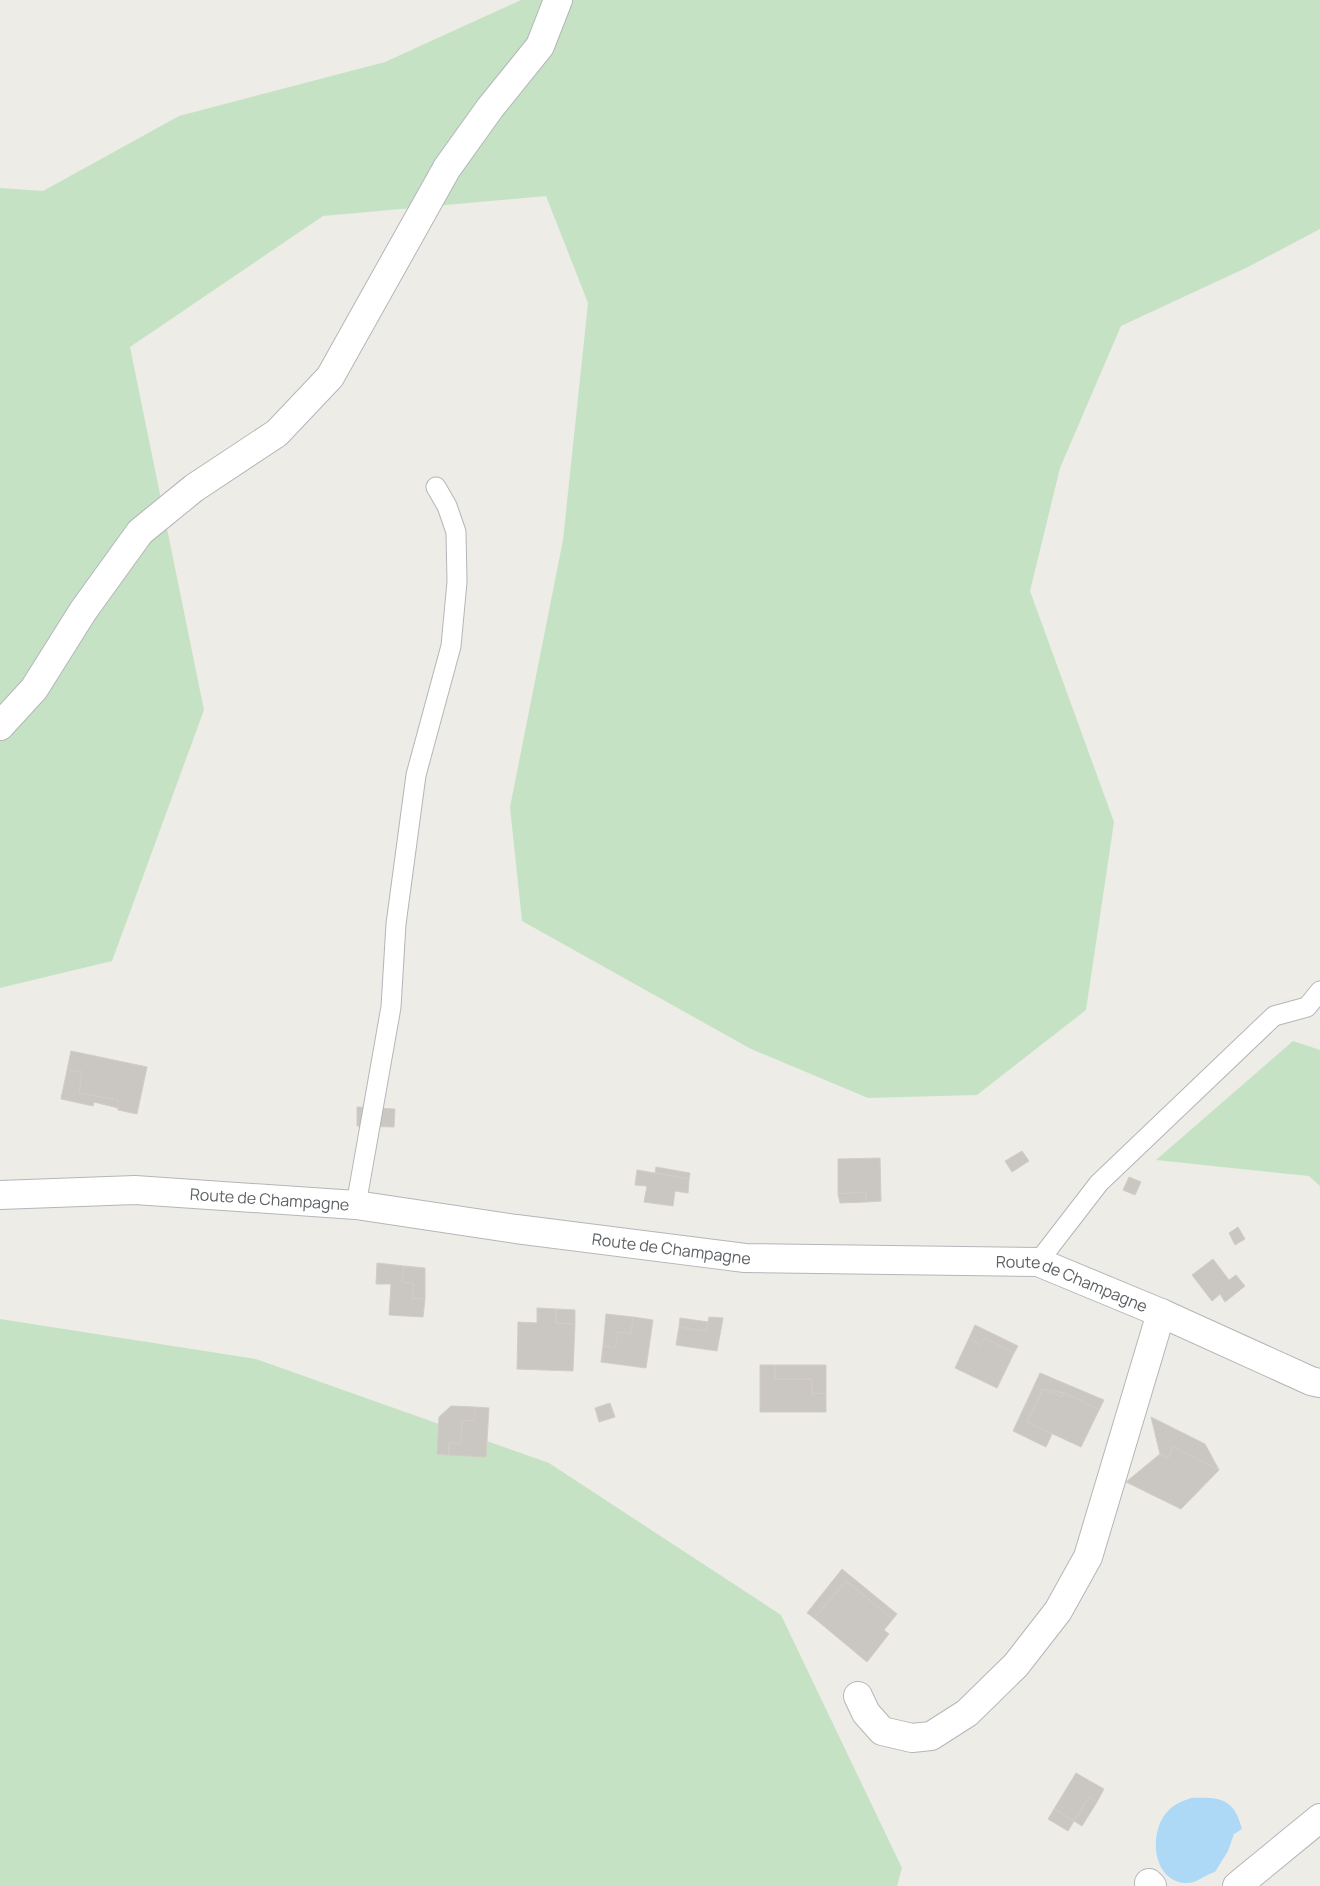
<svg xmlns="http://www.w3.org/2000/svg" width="1320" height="1886" font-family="Manrope,sans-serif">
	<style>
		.green { fill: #c5e3c4 }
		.water { fill: #add9f7 }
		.building { fill: #cac7c2; stroke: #d2cdc4 }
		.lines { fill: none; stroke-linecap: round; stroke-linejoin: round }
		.service-casing { stroke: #b3b6b9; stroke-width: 21 }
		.minor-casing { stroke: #b3b6b9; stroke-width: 30 }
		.service { stroke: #fff; stroke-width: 19 }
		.minor { stroke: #fff; stroke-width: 28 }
		.labels { text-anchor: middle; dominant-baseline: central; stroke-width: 4.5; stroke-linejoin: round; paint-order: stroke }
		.street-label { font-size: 16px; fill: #5d6164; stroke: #fff }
	</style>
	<rect width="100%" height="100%" fill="#eeece6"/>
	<g class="green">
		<path d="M 521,0 L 1320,0 L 1320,229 L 1248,267 L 1121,326 L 1060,468 L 1030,591 L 1114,822 L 1086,1010 L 977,1095 L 868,1098 L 751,1049 L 522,921 L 510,807 L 563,540 L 588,303 L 546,196 L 323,216 L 130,347 L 204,710 L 112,961 L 0,988 L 0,188 L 43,191 L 179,116 L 385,62 Z"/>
		<path d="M 1293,1041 L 1320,1050 L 1320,1186 L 1309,1176 L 1156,1160 Z"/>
		<path d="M 0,1319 L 256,1359 L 549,1463 L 781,1615 L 902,1868 L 897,1886 L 0,1886 Z"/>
	</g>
	<path class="water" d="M 1191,1798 C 1220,1797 1234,1798 1242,1829 L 1234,1834 L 1228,1851 L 1215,1872 C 1203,1875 1198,1884 1184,1883 C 1151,1879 1149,1830 1168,1811 C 1174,1804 1183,1801 1191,1798 Z"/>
	<g class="building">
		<path d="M 71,1051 L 147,1067 L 137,1114 L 118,1110 L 118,1100 L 79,1093 L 82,1072 L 67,1070 Z"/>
		<path d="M 67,1070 L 82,1072 L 79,1093 L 118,1100 L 118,1108 L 94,1102 L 93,1106 L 61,1099 Z"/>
		<path d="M 357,1107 L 395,1109 L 394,1127 L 357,1126 Z"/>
		<path d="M 1022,1151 L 1029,1161 L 1012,1172 L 1005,1161 Z"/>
		<path d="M 880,1158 L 881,1201 L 866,1202 L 866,1192 L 838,1194 L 838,1159 Z"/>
		<path d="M 656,1167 L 690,1173 L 689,1179 L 655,1173 Z"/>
		<path d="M 637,1170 L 689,1179 L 688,1193 L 675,1191 L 673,1206 L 644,1202 L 647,1186 L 635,1185 Z"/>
		<path d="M 1129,1177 L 1141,1182 L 1135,1195 L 1123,1190 Z"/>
		<path d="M 866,1192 L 866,1202 L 840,1203 L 838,1194 Z"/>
		<path d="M 1238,1227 L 1245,1239 L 1235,1245 L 1229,1233 Z"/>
		<path d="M 1213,1259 L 1229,1280 L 1236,1275 L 1245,1286 L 1225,1302 L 1220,1294 L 1212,1301 L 1192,1275 Z"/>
		<path d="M 377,1263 L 404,1266 L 402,1282 L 414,1284 L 412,1298 L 425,1299 L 423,1317 L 389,1315 L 391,1284 L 376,1284 Z"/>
		<path d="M 404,1266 L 425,1268 L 425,1299 L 412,1298 L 414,1284 L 402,1282 Z"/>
		<path d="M 537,1308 L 556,1309 L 556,1323 L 575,1324 L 573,1371 L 517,1369 L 518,1322 L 537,1323 Z"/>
		<path d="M 556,1309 L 575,1310 L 575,1324 L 556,1323 Z"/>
		<path d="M 606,1314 L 633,1317 L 631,1334 L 618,1332 L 615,1348 L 603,1346 Z"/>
		<path d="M 633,1317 L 653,1320 L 646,1368 L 601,1362 L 603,1346 L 615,1348 L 618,1332 L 631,1334 Z"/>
		<path d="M 709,1317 L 723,1318 L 717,1351 L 676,1345 L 679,1327 L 706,1331 Z"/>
		<path d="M 680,1318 L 708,1322 L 706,1331 L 679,1327 Z"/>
		<path d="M 975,1325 L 1018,1346 L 1014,1353 L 985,1338 L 981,1345 L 969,1338 Z"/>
		<path d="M 969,1338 L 981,1345 L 985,1338 L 1014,1353 L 997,1388 L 955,1368 Z"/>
		<path d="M 760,1365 L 775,1365 L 775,1379 L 812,1379 L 812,1394 L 826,1393 L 826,1412 L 760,1412 Z"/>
		<path d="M 775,1365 L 826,1365 L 826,1393 L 812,1394 L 812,1379 L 775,1379 Z"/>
		<path d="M 1040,1373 L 1104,1400 L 1099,1410 L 1064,1393 L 1043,1389 L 1027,1422 L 1052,1434 L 1046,1447 L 1013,1431 Z"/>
		<path d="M 1043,1389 L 1064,1393 L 1062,1397 Z"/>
		<path d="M 1043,1389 L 1062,1397 L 1064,1393 L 1099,1410 L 1081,1447 L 1027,1422 Z"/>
		<path d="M 610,1403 L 615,1417 L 599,1422 L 595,1408 Z"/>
		<path d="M 451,1406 L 475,1407 L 474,1421 L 462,1420 L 461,1444 L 449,1443 L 449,1455 L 437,1454 L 439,1417 Z"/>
		<path d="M 475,1407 L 489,1408 L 486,1457 L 449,1455 L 449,1443 L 461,1444 L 462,1420 L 474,1421 Z"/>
		<path d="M 1151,1417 L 1205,1444 L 1219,1470 L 1173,1447 L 1168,1458 L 1160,1454 Z"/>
		<path d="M 1173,1447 L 1219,1470 L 1181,1509 L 1126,1482 L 1160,1454 L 1168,1458 Z"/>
		<path d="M 842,1569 L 897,1614 L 893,1619 L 846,1581 L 814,1618 L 807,1613 Z"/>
		<path d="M 846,1581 L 893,1619 L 884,1630 L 889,1634 L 867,1662 L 814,1618 Z"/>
		<path d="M 1076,1773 L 1104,1789 L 1097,1802 L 1089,1797 L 1074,1821 L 1054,1809 Z"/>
		<path d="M 1089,1797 L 1097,1802 L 1082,1826 L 1074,1821 Z"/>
		<path d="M 1054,1809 L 1074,1821 L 1068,1831 L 1048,1819 Z"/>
	</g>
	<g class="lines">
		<defs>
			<g id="service">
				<path d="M 356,1205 L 391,1007 L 396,924 L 416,775 L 451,646 L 457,582 L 456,532 L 447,506 L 436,487"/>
				<path d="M 1038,1262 L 1099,1183 L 1274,1016 L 1307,1007 L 1320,991"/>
			</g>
			<g id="minor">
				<path d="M 0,726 L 34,689 L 83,611 L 140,532 L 194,488 L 277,433 L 330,377 L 447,168 L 490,108 L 540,46 L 558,0"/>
				<path id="s1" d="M 0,1195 L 135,1190 L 356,1205 L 516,1229 L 745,1258 L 1038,1262 L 1161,1313 L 1311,1381 L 1320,1383"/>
				<path d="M 858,1696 L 866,1713 L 882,1731 L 912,1738 L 931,1736 L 967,1713 L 1016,1665 L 1058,1611 L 1088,1557 L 1161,1313"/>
				<path d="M 1149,1883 L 1152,1886"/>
				<path d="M 1237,1886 L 1320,1818"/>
			</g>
		</defs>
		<use href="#service" class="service-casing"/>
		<use href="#minor" class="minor-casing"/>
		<use href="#service" class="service"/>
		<use href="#minor" class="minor"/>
	</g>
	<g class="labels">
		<g class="street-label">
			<text stroke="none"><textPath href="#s1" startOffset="270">Route de Champagne</textPath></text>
			<text stroke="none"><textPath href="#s1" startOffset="675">Route de Champagne</textPath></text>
			<text stroke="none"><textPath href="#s1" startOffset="1080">Route de Champagne</textPath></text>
		</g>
	</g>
</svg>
